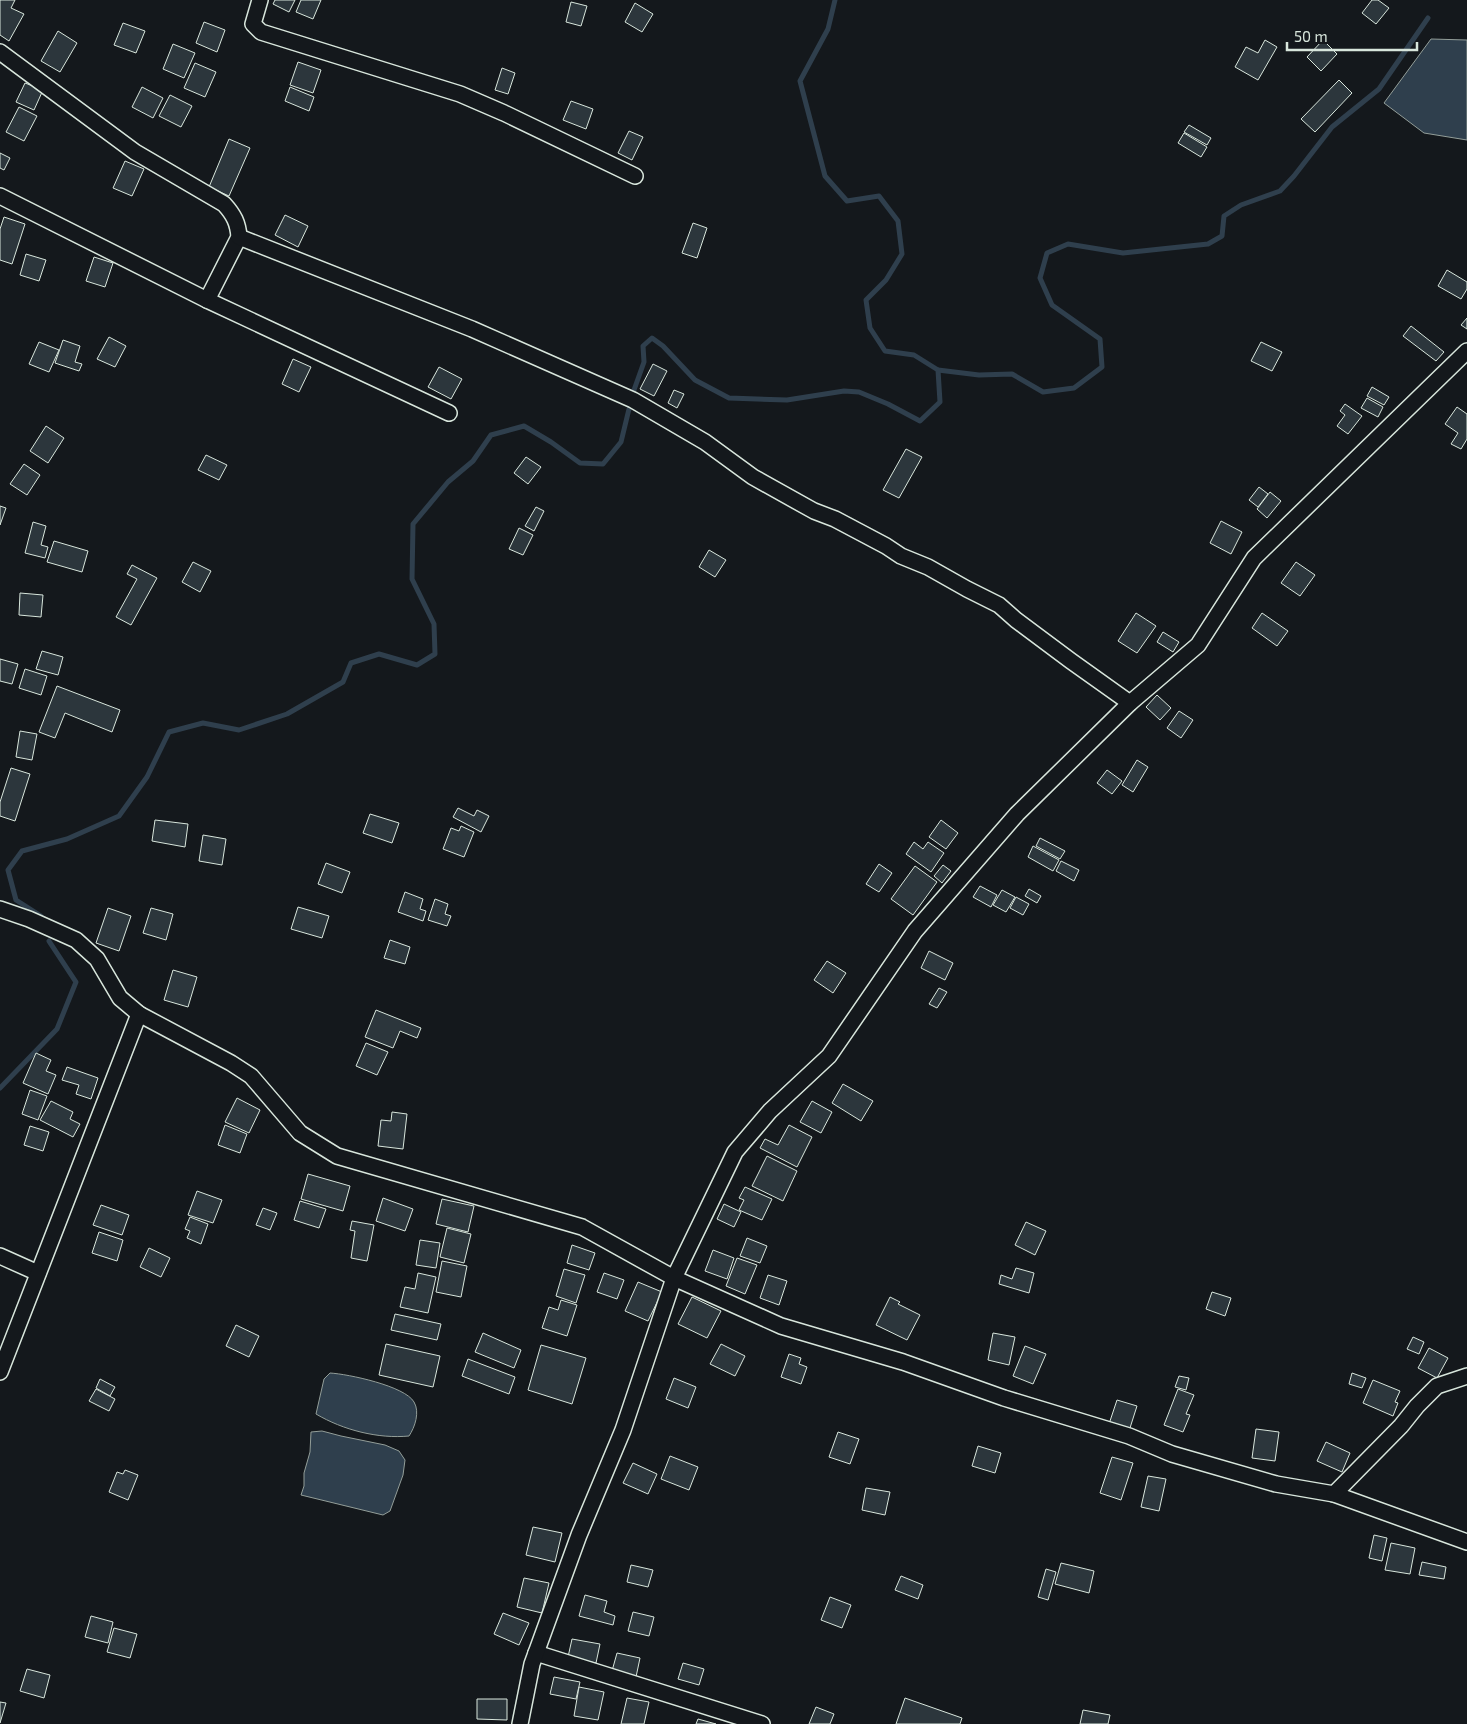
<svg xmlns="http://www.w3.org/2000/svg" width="1467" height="1724" font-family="'Exo 2',sans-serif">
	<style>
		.water { fill: #2f3f4d; stroke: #939e99 }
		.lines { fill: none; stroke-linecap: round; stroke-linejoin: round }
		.stream { stroke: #2f3f4d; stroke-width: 5 }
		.building { fill: #2c363c; stroke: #d8e6dc }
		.street-casing { stroke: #d8e6dc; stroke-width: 18 }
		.street { stroke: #14181c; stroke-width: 15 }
	</style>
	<rect width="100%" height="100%" fill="#14181c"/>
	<g class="water">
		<path d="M 1431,39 L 1467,40 L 1467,140 L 1424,133 L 1384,103 Z"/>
		<path d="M 330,1373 C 348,1374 405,1386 414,1402 C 420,1412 415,1427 409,1436 C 378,1439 343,1430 316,1414 L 324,1379 Z"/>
		<path d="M 322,1431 L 341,1436 L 385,1445 L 399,1451 L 405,1460 L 403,1475 L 390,1511 L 383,1515 L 301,1495 L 304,1486 L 304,1473 L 310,1452 L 311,1432 Z"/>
	</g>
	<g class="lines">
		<g class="stream">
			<path d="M 938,370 L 979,375 L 1012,374 L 1043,392 L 1074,388 L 1102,367 L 1100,339 L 1052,305 L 1040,278 L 1047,253 L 1068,244 L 1123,253 L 1208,244 L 1222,236 L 1224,216 L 1241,205 L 1280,191 L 1294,176 L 1332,127 L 1379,89 L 1428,18"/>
			<path d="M 634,390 L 644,362 L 643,346 L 652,338 L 663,346 L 695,380 L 729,398 L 787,400 L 844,391 L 859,392 L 888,404 L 920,421 L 940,402 L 938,370 L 914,355 L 885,351 L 870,328 L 866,300 L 886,280 L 902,254 L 898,221 L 879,196 L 847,201 L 825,176 L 800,81 L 828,29 L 835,0"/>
			<path d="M 41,916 L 16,900 L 8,870 L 22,851 L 67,839 L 119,816 L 147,777 L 169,732 L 203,723 L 239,730 L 287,714 L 343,682 L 351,663 L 379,654 L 417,665 L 435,654 L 434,624 L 412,579 L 413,524 L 448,482 L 473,461 L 491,435 L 524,426 L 551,442 L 580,463 L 603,464 L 621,442 L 629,409"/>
			<path d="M 0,1088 L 57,1029 L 76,982 L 49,941"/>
		</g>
	</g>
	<g class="building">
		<path d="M 0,0 L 15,0 L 11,8 L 24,14 L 9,41 L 0,35 Z"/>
		<path d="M 275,0 L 295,0 L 289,12 L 273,4 Z"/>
		<path d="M 301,0 L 321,0 L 313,19 L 296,12 Z"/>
		<path d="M 1372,0 L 1378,0 L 1389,8 L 1376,24 L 1362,13 Z"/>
		<path d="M 571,2 L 587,6 L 581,26 L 566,22 Z"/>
		<path d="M 635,3 L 653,14 L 642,32 L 625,22 Z"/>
		<path d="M 204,22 L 225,30 L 217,52 L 196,43 Z"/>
		<path d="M 123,23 L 145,31 L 136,53 L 114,45 Z"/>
		<path d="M 58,31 L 77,43 L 60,72 L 41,61 Z"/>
		<path d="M 1265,40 L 1277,47 L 1258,80 L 1235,67 L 1246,47 L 1258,53 Z"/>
		<path d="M 1323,40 L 1337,54 L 1321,71 L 1307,57 Z"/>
		<path d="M 173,44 L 195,53 L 184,78 L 163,69 Z"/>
		<path d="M 298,62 L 321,70 L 313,93 L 290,85 Z"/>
		<path d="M 195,63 L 216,72 L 205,97 L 184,88 Z"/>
		<path d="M 502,68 L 515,73 L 508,94 L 495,90 Z"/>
		<path d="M 1339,80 L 1352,93 L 1315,132 L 1301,119 Z"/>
		<path d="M 25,83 L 43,90 L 34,110 L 16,102 Z"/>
		<path d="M 142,87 L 163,98 L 153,118 L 132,107 Z"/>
		<path d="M 290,87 L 314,97 L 309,111 L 285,101 Z"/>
		<path d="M 170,95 L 192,106 L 181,127 L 159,116 Z"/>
		<path d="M 571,101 L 593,109 L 586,129 L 563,120 Z"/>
		<path d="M 19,107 L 37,116 L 24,141 L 6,132 Z"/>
		<path d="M 1189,125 L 1211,138 L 1207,145 L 1184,132 Z"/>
		<path d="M 629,131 L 643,137 L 632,160 L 618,153 Z"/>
		<path d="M 1184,133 L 1207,147 L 1201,157 L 1178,143 Z"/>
		<path d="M 229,139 L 250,148 L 229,196 L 209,187 Z"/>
		<path d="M 0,153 L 10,158 L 4,170 L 0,168 Z"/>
		<path d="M 125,161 L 144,169 L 132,196 L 113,188 Z"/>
		<path d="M 285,215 L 308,226 L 298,247 L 275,235 Z"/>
		<path d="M 4,217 L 25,224 L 12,264 L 0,260 L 0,229 Z"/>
		<path d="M 693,223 L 707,228 L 697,258 L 682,253 Z"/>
		<path d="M 26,254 L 46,260 L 39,281 L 20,275 Z"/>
		<path d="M 94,257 L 113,263 L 105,287 L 86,281 Z"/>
		<path d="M 1447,270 L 1467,282 L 1467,289 L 1461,299 L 1438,286 Z"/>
		<path d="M 1467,318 L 1467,329 L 1461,325 Z"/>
		<path d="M 1411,326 L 1444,352 L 1436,361 L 1403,336 Z"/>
		<path d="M 109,337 L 126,346 L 115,367 L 97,359 Z"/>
		<path d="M 63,340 L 80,346 L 75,362 L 82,364 L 79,371 L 55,363 Z"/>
		<path d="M 39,342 L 59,350 L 49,372 L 29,364 Z"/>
		<path d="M 1261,342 L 1282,352 L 1272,371 L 1251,361 Z"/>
		<path d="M 293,359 L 311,367 L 299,392 L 282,384 Z"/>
		<path d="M 653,364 L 667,371 L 654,396 L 640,389 Z"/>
		<path d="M 439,367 L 462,379 L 451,399 L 428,387 Z"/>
		<path d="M 1372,387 L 1389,397 L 1384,405 L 1367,396 Z"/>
		<path d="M 674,390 L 684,394 L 677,408 L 668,403 Z"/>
		<path d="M 1367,398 L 1383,407 L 1378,417 L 1361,408 Z"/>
		<path d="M 1345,404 L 1362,416 L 1348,434 L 1337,426 L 1345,415 L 1340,411 Z"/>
		<path d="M 1457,407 L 1467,414 L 1467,439 L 1461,449 L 1451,444 L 1458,433 L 1445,424 Z"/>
		<path d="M 46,426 L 64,438 L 48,463 L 30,451 Z"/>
		<path d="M 906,449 L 922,457 L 899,498 L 883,490 Z"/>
		<path d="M 206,455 L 227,465 L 219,480 L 198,470 Z"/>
		<path d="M 526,457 L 541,467 L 528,484 L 514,473 Z"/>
		<path d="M 24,464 L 40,475 L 27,495 L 10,484 Z"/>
		<path d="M 1259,487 L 1268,494 L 1258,507 L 1249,500 Z"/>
		<path d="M 1270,492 L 1281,501 L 1267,518 L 1257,509 Z"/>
		<path d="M 0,506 L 6,508 L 0,525 Z"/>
		<path d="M 536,507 L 544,511 L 534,531 L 525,526 Z"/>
		<path d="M 1221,521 L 1242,532 L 1231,554 L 1210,543 Z"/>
		<path d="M 33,522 L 46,526 L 41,545 L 48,547 L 45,558 L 25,553 Z"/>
		<path d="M 519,528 L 533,535 L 523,555 L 509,549 Z"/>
		<path d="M 54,541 L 88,551 L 82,572 L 47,562 Z"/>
		<path d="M 709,550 L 726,560 L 715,577 L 699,567 Z"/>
		<path d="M 193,562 L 211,571 L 200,592 L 182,582 Z"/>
		<path d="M 1296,562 L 1315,575 L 1300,596 L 1281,583 Z"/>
		<path d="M 132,565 L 157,578 L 131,625 L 116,617 L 137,579 L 127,574 Z"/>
		<path d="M 20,593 L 43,595 L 41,617 L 19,615 Z"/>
		<path d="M 1136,613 L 1156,626 L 1137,653 L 1118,641 Z"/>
		<path d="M 1262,613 L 1288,631 L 1277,646 L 1252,628 Z"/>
		<path d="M 1163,632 L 1179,642 L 1173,652 L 1157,642 Z"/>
		<path d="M 42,651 L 63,657 L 58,675 L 36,669 Z"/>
		<path d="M 0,659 L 18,664 L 12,684 L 0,681 Z"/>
		<path d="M 25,669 L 47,676 L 41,695 L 19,688 Z"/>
		<path d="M 57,686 L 120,710 L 112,732 L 65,713 L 55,738 L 39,732 Z"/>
		<path d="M 1157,695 L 1171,708 L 1160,720 L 1146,707 Z"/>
		<path d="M 1179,711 L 1193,720 L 1181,738 L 1167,728 Z"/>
		<path d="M 20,731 L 37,734 L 32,760 L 16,757 Z"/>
		<path d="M 1137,760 L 1148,767 L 1133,792 L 1122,785 Z"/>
		<path d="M 11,768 L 30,774 L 15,821 L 0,816 L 0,802 Z"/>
		<path d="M 1107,770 L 1122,781 L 1112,794 L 1097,783 Z"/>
		<path d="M 458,808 L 474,816 L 477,810 L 489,816 L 481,832 L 453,817 Z"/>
		<path d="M 370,814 L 399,823 L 392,843 L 363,833 Z"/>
		<path d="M 155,820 L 188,824 L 185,847 L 152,841 Z"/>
		<path d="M 941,820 L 958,833 L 946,849 L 929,837 Z"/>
		<path d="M 461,826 L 474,832 L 464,857 L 443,849 L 451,828 L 459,831 Z"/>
		<path d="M 203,835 L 226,839 L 222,865 L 199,861 Z"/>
		<path d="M 1040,838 L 1065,851 L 1060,859 L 1036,846 Z"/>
		<path d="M 914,842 L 923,849 L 928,842 L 944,853 L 931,872 L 906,854 Z"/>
		<path d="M 1033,846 L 1059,860 L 1053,871 L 1028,857 Z"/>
		<path d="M 1061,861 L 1079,870 L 1074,881 L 1056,871 Z"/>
		<path d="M 326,863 L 350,872 L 342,893 L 318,884 Z"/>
		<path d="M 879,864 L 892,873 L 879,892 L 866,884 Z"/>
		<path d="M 943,865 L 951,871 L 942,883 L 934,876 Z"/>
		<path d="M 915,866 L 937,882 L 913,915 L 891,899 Z"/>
		<path d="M 980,886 L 997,895 L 991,907 L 973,897 Z"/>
		<path d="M 1029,889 L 1041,896 L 1037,903 L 1025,896 Z"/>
		<path d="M 1002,890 L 1015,897 L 1006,912 L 993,905 Z"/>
		<path d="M 405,892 L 423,899 L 420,909 L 426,911 L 423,921 L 398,912 Z"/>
		<path d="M 1016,897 L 1029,904 L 1023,915 L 1010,908 Z"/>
		<path d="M 435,899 L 448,904 L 445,914 L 451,916 L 447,926 L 428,920 Z"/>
		<path d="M 298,907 L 329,916 L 322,938 L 291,929 Z"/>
		<path d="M 108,908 L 131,916 L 119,951 L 96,943 Z"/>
		<path d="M 151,908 L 173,914 L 166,940 L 143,933 Z"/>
		<path d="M 390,940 L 410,947 L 405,964 L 384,958 Z"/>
		<path d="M 929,951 L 953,963 L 945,980 L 921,968 Z"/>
		<path d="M 827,961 L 846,973 L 833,993 L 814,980 Z"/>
		<path d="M 173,970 L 197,977 L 188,1007 L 164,1000 Z"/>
		<path d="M 939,988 L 947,992 L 937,1008 L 929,1004 Z"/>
		<path d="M 376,1010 L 421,1028 L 417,1038 L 400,1031 L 393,1048 L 365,1037 Z"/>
		<path d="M 366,1043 L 388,1052 L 377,1075 L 356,1066 Z"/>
		<path d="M 36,1053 L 51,1060 L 46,1071 L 56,1075 L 48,1094 L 23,1083 Z"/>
		<path d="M 67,1067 L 98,1078 L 91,1099 L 76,1094 L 79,1085 L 62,1080 Z"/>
		<path d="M 843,1084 L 873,1101 L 861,1121 L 832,1103 Z"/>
		<path d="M 30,1090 L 47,1096 L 38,1120 L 22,1114 Z"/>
		<path d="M 237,1098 L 260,1110 L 249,1133 L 225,1122 Z"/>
		<path d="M 51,1101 L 73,1112 L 70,1119 L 80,1124 L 73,1137 L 40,1120 Z"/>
		<path d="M 812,1101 L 832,1112 L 821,1133 L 800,1122 Z"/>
		<path d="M 392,1112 L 407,1114 L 403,1149 L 378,1146 L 381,1120 L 391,1121 Z"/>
		<path d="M 225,1125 L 247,1134 L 240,1153 L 218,1145 Z"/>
		<path d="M 789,1125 L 812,1137 L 797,1167 L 760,1148 L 765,1139 L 778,1145 Z"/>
		<path d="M 30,1126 L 49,1132 L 43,1151 L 24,1145 Z"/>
		<path d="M 767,1156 L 797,1171 L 783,1201 L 752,1186 Z"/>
		<path d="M 308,1174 L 350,1186 L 343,1211 L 301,1199 Z"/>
		<path d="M 745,1187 L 772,1199 L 762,1220 L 739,1210 L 744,1200 L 739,1198 Z"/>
		<path d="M 197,1191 L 222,1200 L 213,1223 L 188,1215 Z"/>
		<path d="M 383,1198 L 413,1209 L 405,1231 L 376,1221 Z"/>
		<path d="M 442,1199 L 474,1206 L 468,1232 L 436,1224 Z"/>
		<path d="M 300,1201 L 326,1209 L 319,1228 L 294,1220 Z"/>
		<path d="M 724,1204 L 741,1212 L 734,1227 L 717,1219 Z"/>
		<path d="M 101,1205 L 129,1215 L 122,1235 L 93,1225 Z"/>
		<path d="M 263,1208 L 277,1213 L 270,1230 L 256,1225 Z"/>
		<path d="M 190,1217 L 208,1224 L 201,1244 L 187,1238 L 190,1231 L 185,1229 Z"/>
		<path d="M 352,1221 L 374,1225 L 367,1261 L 351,1258 L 355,1231 L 350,1230 Z"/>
		<path d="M 1026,1222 L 1046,1231 L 1035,1255 L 1015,1245 Z"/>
		<path d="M 447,1228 L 471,1234 L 464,1263 L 440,1257 Z"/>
		<path d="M 99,1232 L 123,1240 L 117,1261 L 92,1253 Z"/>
		<path d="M 747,1238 L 767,1246 L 760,1263 L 740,1256 Z"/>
		<path d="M 420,1240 L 440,1243 L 436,1268 L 416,1265 Z"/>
		<path d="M 572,1245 L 595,1253 L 589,1270 L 567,1263 Z"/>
		<path d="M 149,1248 L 170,1258 L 161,1277 L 140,1267 Z"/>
		<path d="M 713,1250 L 734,1258 L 727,1279 L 705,1271 Z"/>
		<path d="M 737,1258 L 757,1265 L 745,1294 L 726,1286 Z"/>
		<path d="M 442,1261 L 467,1266 L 461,1297 L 436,1292 Z"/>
		<path d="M 1016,1268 L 1034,1273 L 1029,1293 L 999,1284 L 1001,1275 L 1012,1279 Z"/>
		<path d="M 564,1269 L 585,1275 L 576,1303 L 556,1296 Z"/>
		<path d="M 418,1273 L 436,1277 L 428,1313 L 400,1307 L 405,1287 L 415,1289 Z"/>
		<path d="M 604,1273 L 624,1280 L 617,1299 L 597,1292 Z"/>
		<path d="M 768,1275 L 787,1281 L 779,1305 L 760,1298 Z"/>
		<path d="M 638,1282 L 662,1292 L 648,1321 L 625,1311 Z"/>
		<path d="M 1212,1292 L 1231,1298 L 1225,1316 L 1206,1309 Z"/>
		<path d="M 692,1297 L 721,1311 L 707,1338 L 678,1324 Z"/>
		<path d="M 890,1297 L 900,1302 L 898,1304 L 920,1315 L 907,1340 L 876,1325 Z"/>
		<path d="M 561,1300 L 577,1305 L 567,1336 L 542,1328 L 549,1307 L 558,1310 Z"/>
		<path d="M 395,1314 L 441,1324 L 437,1340 L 391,1330 Z"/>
		<path d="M 236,1325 L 259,1336 L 249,1357 L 226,1346 Z"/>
		<path d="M 483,1333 L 521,1350 L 514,1368 L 475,1352 Z"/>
		<path d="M 993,1333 L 1015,1337 L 1009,1365 L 988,1360 Z"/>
		<path d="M 1413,1337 L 1424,1342 L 1419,1354 L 1407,1349 Z"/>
		<path d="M 386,1344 L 440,1356 L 433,1387 L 379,1375 Z"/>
		<path d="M 721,1344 L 745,1356 L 735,1376 L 710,1364 Z"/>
		<path d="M 541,1345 L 586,1358 L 572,1404 L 528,1390 Z"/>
		<path d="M 1025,1346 L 1046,1354 L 1033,1384 L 1013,1376 Z"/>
		<path d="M 1429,1348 L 1448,1358 L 1437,1378 L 1418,1368 Z"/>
		<path d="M 789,1354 L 801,1358 L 799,1364 L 807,1367 L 801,1384 L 781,1377 Z"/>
		<path d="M 468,1359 L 515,1377 L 509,1394 L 462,1376 Z"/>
		<path d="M 1352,1373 L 1366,1378 L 1362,1388 L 1349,1384 Z"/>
		<path d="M 1179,1376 L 1189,1378 L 1186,1390 L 1175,1387 Z"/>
		<path d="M 674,1378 L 696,1387 L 688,1408 L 666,1399 Z"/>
		<path d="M 100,1379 L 115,1387 L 110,1396 L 96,1388 Z"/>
		<path d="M 1373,1380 L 1400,1391 L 1395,1402 L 1398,1403 L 1393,1416 L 1363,1403 Z"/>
		<path d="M 96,1389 L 115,1399 L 109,1411 L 89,1401 Z"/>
		<path d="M 1178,1389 L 1194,1395 L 1186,1414 L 1190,1415 L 1183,1432 L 1164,1425 Z"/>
		<path d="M 1117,1400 L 1137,1406 L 1129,1431 L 1109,1424 Z"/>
		<path d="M 1256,1429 L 1279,1432 L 1275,1461 L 1252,1458 Z"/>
		<path d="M 838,1432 L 859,1439 L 850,1464 L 829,1457 Z"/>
		<path d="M 1326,1442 L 1350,1453 L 1342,1472 L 1317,1461 Z"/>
		<path d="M 978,1446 L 1001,1453 L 995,1473 L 972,1466 Z"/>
		<path d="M 670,1456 L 698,1467 L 689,1490 L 661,1479 Z"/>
		<path d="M 1112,1457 L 1133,1463 L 1121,1500 L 1100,1493 Z"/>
		<path d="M 633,1463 L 657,1474 L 648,1494 L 623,1483 Z"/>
		<path d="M 125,1470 L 138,1475 L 128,1500 L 109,1492 L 117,1472 L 123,1474 Z"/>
		<path d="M 1148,1476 L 1166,1479 L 1159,1511 L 1141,1507 Z"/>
		<path d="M 866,1488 L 890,1492 L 885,1515 L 862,1510 Z"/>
		<path d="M 533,1527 L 562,1533 L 555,1562 L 526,1555 Z"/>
		<path d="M 1374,1535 L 1387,1538 L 1382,1561 L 1369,1558 Z"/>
		<path d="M 1391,1543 L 1415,1548 L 1410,1574 L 1385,1570 Z"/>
		<path d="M 1422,1562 L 1446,1567 L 1444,1579 L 1419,1575 Z"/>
		<path d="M 1061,1563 L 1094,1571 L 1089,1593 L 1055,1584 Z"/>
		<path d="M 631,1565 L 653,1570 L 648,1587 L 627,1582 Z"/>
		<path d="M 1046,1569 L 1056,1572 L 1048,1600 L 1038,1597 Z"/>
		<path d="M 901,1576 L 923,1585 L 918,1599 L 895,1590 Z"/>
		<path d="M 524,1578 L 549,1583 L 542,1613 L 517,1607 Z"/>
		<path d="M 585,1595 L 607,1601 L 604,1612 L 615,1616 L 613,1625 L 579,1616 Z"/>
		<path d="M 830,1597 L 851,1605 L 842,1628 L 821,1620 Z"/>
		<path d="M 633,1612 L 654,1617 L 649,1636 L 628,1631 Z"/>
		<path d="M 503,1613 L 529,1623 L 519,1645 L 494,1634 Z"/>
		<path d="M 91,1616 L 113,1622 L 108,1643 L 85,1637 Z"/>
		<path d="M 114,1628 L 137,1634 L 130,1658 L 107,1652 Z"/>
		<path d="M 572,1639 L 600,1644 L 596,1663 L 568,1657 Z"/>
		<path d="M 617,1653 L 640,1658 L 636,1677 L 612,1671 Z"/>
		<path d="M 683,1663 L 704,1669 L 699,1685 L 678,1679 Z"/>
		<path d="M 27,1669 L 50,1675 L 44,1698 L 20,1691 Z"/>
		<path d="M 554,1677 L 580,1682 L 576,1699 L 550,1694 Z"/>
		<path d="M 579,1687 L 604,1692 L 598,1720 L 574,1716 Z"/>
		<path d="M 627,1698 L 649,1702 L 644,1724 L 621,1724 Z"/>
		<path d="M 905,1698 L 962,1718 L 960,1724 L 896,1724 Z"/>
		<path d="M 477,1699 L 507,1699 L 507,1720 L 477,1719 Z"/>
		<path d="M 0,1702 L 6,1703 L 0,1723 Z"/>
		<path d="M 816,1707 L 834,1714 L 830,1724 L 809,1724 Z"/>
		<path d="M 1083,1710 L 1110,1715 L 1108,1724 L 1080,1724 Z"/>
		<path d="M 698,1719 L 716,1724 L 696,1724 Z"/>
	</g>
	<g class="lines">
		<defs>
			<g id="street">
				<path d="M 260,0 L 253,24 L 261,32 L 460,94 L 504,113 L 635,176"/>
				<path d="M 0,52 L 135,152 L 224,204 C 234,215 238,223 239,237 L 207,300"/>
				<path d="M 0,196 L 207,300 L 449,413"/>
				<path d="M 239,237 L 472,329 L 633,400 L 705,442 L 753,477 L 814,511 L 835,519 L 886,546 L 901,556 L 928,567 L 967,589 L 999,605 L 1016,620 L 1071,661 L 1130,703"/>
				<path d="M 0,909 L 29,919 L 76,940 L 97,959 L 120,998 L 139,1014 L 231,1063 L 251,1076 L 300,1133 L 337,1156 L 582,1227 L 674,1278 L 781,1326 L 903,1362 L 1004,1398 L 1129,1436 L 1172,1454 L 1276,1484 L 1334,1494 L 1467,1542"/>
				<path d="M 0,1256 L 38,1273"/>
				<path d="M 0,1372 L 139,1014"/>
				<path d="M 1334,1494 L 1401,1426 L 1417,1406 L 1437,1386 L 1467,1376"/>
				<path d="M 536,1653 L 762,1724"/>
				<path d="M 520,1724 L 532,1664 L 579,1535 L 623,1430 L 674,1278 L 735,1152 L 770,1111 L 829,1056 L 915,931 L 1017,814 L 1130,703 L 1198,645 L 1254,558 L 1467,351"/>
			</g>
		</defs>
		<use href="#street" class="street-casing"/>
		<use href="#street" class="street"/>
	</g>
	<path d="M1287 42v8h130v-8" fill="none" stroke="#d8e6dc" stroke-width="2.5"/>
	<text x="1294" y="42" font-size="15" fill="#d8e6dc" stroke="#14181c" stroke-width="4" paint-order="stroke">50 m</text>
</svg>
